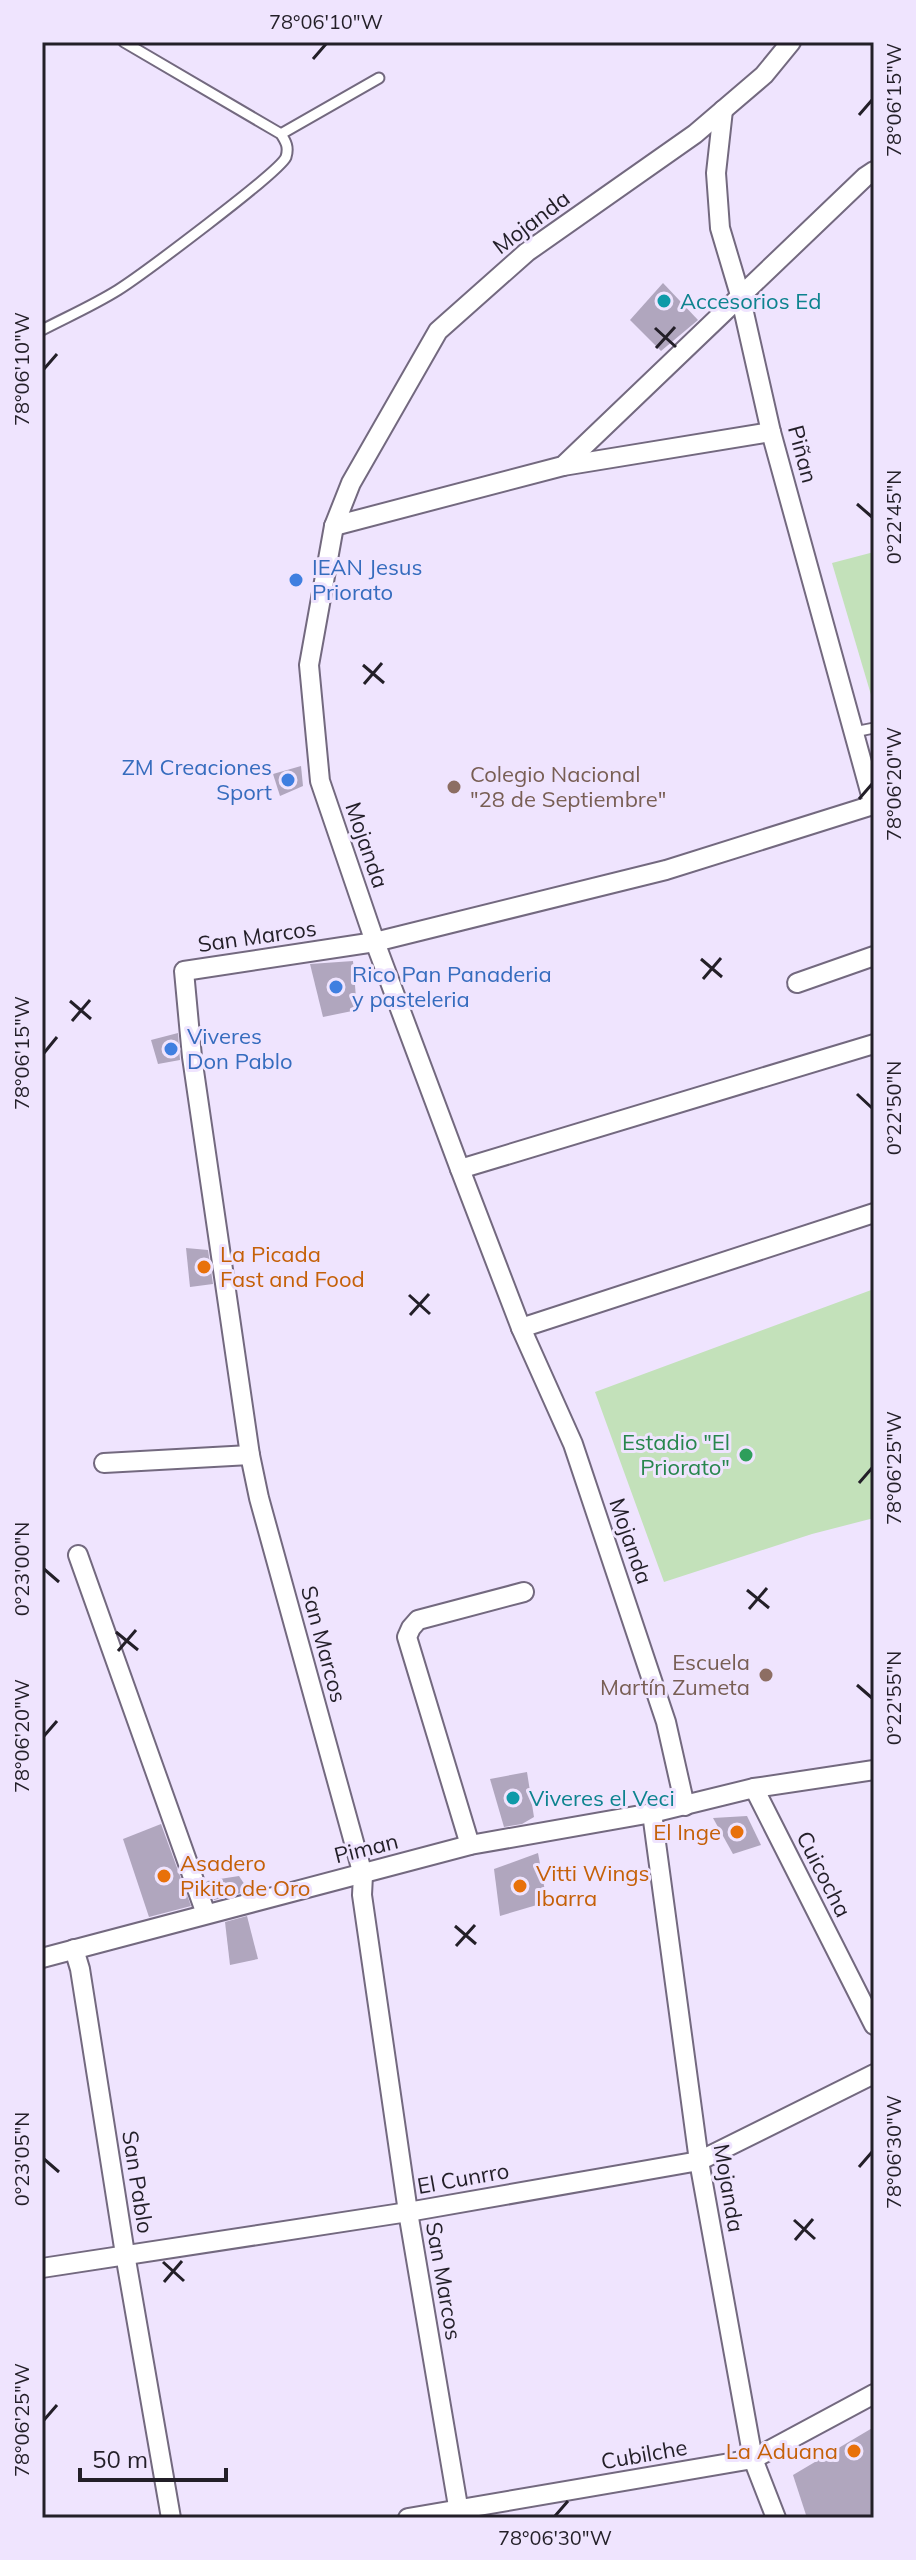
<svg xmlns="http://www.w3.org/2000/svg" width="916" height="2560" font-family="Mulish,sans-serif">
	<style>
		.green { fill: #c3e1ba }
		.building { fill: #b0a6be }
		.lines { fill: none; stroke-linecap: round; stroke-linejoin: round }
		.service-casing { stroke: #73697f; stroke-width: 13 }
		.minor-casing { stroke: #73697f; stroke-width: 22 }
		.service { stroke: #fff; stroke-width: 9 }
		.minor { stroke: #fff; stroke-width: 18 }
		.ticks { fill: none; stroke: #231f28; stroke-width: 3 }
		.culture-dot { fill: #0f9aa8; stroke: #efe4fe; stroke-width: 3 }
		.shop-dot { fill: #3f7fe0; stroke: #efe4fe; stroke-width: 3 }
		.education-dot { fill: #8d6e63; stroke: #efe4fe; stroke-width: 3 }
		.food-dot { fill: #e8710a; stroke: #efe4fe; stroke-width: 3 }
		.leisure-dot { fill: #2e9e5b; stroke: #efe4fe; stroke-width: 3 }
		.labels { text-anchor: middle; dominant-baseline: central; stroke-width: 6; stroke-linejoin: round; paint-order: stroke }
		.street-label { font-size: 22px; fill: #231f28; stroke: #efe4fe }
		.culture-label { font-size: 22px; fill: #0d838f; stroke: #efe4fe; text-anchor: start }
		.shop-label { font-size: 22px; fill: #366cbe; stroke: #efe4fe; text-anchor: start }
		.education-label { font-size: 22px; fill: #785e54; stroke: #efe4fe; text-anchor: start }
		.food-label { font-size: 22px; fill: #c56008; stroke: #efe4fe; text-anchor: start }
		.leisure-label { font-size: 22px; fill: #27864d; stroke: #efe4fe; text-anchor: end }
		.neatline { fill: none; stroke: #231f28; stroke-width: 3 }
		.ticks-label { font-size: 20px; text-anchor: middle; fill: #231f28 }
	</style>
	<rect width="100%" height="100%" fill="#efe4fe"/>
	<g class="green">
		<path d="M 874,552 L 874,705 L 832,563 Z"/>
		<path d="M 874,1289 L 874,1518 L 812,1534 L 664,1582 L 595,1392 Z"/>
	</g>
	<g class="building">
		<path d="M 663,283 L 698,320 L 661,351 L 630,320 Z"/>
		<path d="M 301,766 L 303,786 L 280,796 L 273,774 Z"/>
		<path d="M 353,961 L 357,1010 L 323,1017 L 310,964 Z"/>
		<path d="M 178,1033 L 180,1060 L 158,1064 L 151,1040 Z"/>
		<path d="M 186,1248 L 208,1250 L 213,1284 L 190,1287 Z"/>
		<path d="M 527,1772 L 534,1817 L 522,1824 L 504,1827 L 490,1779 Z"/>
		<path d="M 747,1816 L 761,1845 L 733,1854 L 713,1818 Z"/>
		<path d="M 161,1824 L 191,1906 L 149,1917 L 123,1839 Z"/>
		<path d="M 538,1853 L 547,1902 L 500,1916 L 494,1869 Z"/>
		<path d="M 239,1876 L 249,1891 L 214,1900 L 207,1881 Z"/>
		<path d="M 247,1916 L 258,1959 L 230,1965 L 225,1922 Z"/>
		<path d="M 874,2427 L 874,2518 L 807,2518 L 793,2475 Z"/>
	</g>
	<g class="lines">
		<defs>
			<g id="service">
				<path d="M 281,134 L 379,78"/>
				<path d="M 42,330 C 67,317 94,305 118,290 C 140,276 280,172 286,157 C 289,147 286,142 281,134 L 124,42"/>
				<path d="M 854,732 L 874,728"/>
			</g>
			<g id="minor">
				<path d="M 723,110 L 716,173 L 720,228 L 740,295 L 771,432 L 874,806"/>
				<path d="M 563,466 L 771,432"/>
				<path d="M 334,526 L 563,466 L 865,177 L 874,171"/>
				<path d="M 797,983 L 874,956"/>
				<path d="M 460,1169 L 874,1044"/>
				<path d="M 521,1328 L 874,1213"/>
				<path d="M 104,1463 L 250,1455"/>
				<path d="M 78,1555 L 206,1914"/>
				<path d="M 754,1788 L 874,2025"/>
				<path d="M 685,1806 L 666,1722 L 573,1444 L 521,1328 L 460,1169 L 375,942 L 320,781 L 309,665 L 334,526 L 351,483 L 438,331 L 527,252 L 695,134 L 764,75 L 791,42"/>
				<path d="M 652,1813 L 699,2161 L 753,2459 L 776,2518"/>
				<path d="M 470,1845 L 407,1637 L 411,1628 L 418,1620 L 524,1592"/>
				<path d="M 74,1949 L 80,1969 L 125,2254 L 171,2518"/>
				<path d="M 42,1958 L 470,1845 L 652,1813 L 754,1788 L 874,1770"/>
				<path d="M 42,2268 L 408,2212 L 699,2161 L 874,2074"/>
				<path d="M 408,2518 L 753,2459 L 874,2394"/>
				<path d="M 460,2518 L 408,2212 L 362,1895 L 363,1875 L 259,1498 L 250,1455 L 192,1057 L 184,971 L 375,942 L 666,870 L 873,805"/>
			</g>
		</defs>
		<use href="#service" class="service-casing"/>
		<use href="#minor" class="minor-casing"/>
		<use href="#service" class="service"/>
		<use href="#minor" class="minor"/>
	</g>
	<path class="ticks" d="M 313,59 L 326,44M 859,115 L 872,100M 655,328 L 676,347M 656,348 L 675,327M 44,369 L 57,354M 857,504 L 872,517M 363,665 L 384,683M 364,684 L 382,663M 859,799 L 872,784M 701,959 L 722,977M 703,979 L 721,958M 70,1001 L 91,1019M 72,1021 L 90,1000M 44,1053 L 57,1037M 857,1094 L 872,1108M 409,1295 L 430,1314M 410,1315 L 429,1294M 859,1483 L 872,1468M 44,1569 L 59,1582M 747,1590 L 769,1608M 749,1609 L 767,1588M 116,1632 L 138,1650M 118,1651 L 136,1630M 857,1685 L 872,1698M 44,1736 L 57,1721M 455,1926 L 476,1944M 456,1946 L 475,1925M 44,2159 L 59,2172M 859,2167 L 872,2152M 794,2220 L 815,2239M 795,2240 L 813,2219M 163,2262 L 184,2281M 164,2282 L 182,2261M 44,2420 L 57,2405M 555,2516 L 568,2501"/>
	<g class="culture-dot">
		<circle cx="664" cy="301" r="8"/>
		<circle cx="513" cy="1798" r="8"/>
	</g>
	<g class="shop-dot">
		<circle cx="296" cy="580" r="8"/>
		<circle cx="288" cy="780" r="8"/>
		<circle cx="336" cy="987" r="8"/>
		<circle cx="171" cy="1049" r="8"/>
	</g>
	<g class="education-dot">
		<circle cx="454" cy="787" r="8"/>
		<circle cx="766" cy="1675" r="8"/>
	</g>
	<g class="food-dot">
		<circle cx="204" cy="1267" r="8"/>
		<circle cx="737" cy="1832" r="8"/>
		<circle cx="164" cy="1876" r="8"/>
		<circle cx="520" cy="1886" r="8"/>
		<circle cx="854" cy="2451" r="8"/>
	</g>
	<circle class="leisure-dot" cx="746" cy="1455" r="8"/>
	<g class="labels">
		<g class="street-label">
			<text transform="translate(531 222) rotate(-37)">Mojanda</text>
			<text transform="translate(803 454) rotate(75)">Piñan</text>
			<text transform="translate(367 845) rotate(71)">Mojanda</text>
			<text transform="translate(257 936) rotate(-8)">San Marcos</text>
			<text transform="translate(631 1541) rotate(71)">Mojanda</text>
			<text transform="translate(324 1644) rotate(75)">San Marcos</text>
			<text transform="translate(366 1848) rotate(-14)">Piman</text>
			<text transform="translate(824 1874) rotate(63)">Cuicocha</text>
			<text transform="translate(463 2178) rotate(-10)">El Cunrro</text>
			<text transform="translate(138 2182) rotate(81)">San Pablo</text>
			<text transform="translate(729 2188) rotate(80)">Mojanda</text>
			<text transform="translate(444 2281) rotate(80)">San Marcos</text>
			<text transform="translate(644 2454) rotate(-10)">Cubilche</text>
		</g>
		<g class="culture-label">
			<text x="680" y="301">Accesorios Ed</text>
			<text x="529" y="1798">Viveres el Veci</text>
		</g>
		<g class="shop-label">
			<text x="312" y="567">IEAN Jesus<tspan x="312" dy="25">Priorato</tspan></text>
			<text x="272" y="767" text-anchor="end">ZM Creaciones<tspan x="272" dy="25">Sport</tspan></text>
			<text x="352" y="974">Rico Pan Panaderia<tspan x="352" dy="25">y pasteleria</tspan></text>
			<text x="187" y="1036">Viveres<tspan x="187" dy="25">Don Pablo</tspan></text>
		</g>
		<g class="education-label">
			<text x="470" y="774">Colegio Nacional<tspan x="470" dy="25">"28 de Septiembre"</tspan></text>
			<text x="750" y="1662" text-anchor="end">Escuela<tspan x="750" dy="25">Martín Zumeta</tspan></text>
		</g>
		<g class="food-label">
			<text x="220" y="1254">La Picada<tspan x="220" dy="25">Fast and Food</tspan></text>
			<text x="721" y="1832" text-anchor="end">El Inge</text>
			<text x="180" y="1863">Asadero<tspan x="180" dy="25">Pikito de Oro</tspan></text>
			<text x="536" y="1873">Vitti Wings<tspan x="536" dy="25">Ibarra</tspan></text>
			<text x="838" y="2451" text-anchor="end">La Aduana</text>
		</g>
		<g class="leisure-label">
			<text x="730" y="1442">Estadio "El<tspan x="730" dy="25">Priorato"</tspan></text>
		</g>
	</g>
	<rect width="916" height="2560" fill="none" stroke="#efe4fe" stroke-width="88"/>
	<path d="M80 2468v12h146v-12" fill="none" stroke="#231f28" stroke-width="4"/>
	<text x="92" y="2468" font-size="24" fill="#231f28" stroke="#efe4fe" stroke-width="6" paint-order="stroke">50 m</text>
	<rect x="44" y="44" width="828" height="2472" class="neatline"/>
	<g class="ticks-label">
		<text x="326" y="29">78°06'10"W</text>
		<text transform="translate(894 100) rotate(-90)" y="7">78°06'15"W</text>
		<text transform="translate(22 369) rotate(-90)" y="7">78°06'10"W</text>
		<text transform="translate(894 517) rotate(-90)" y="7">0°22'45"N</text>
		<text transform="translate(894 784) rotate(-90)" y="7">78°06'20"W</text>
		<text transform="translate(22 1053) rotate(-90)" y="7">78°06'15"W</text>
		<text transform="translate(894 1108) rotate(-90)" y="7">0°22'50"N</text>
		<text transform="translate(894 1468) rotate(-90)" y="7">78°06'25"W</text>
		<text transform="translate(22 1569) rotate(-90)" y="7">0°23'00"N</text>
		<text transform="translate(894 1698) rotate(-90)" y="7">0°22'55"N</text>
		<text transform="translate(22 1736) rotate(-90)" y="7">78°06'20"W</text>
		<text transform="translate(894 2152) rotate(-90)" y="7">78°06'30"W</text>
		<text transform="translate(22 2159) rotate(-90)" y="7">0°23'05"N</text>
		<text transform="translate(22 2420) rotate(-90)" y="7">78°06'25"W</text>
		<text x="555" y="2545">78°06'30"W</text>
	</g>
</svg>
